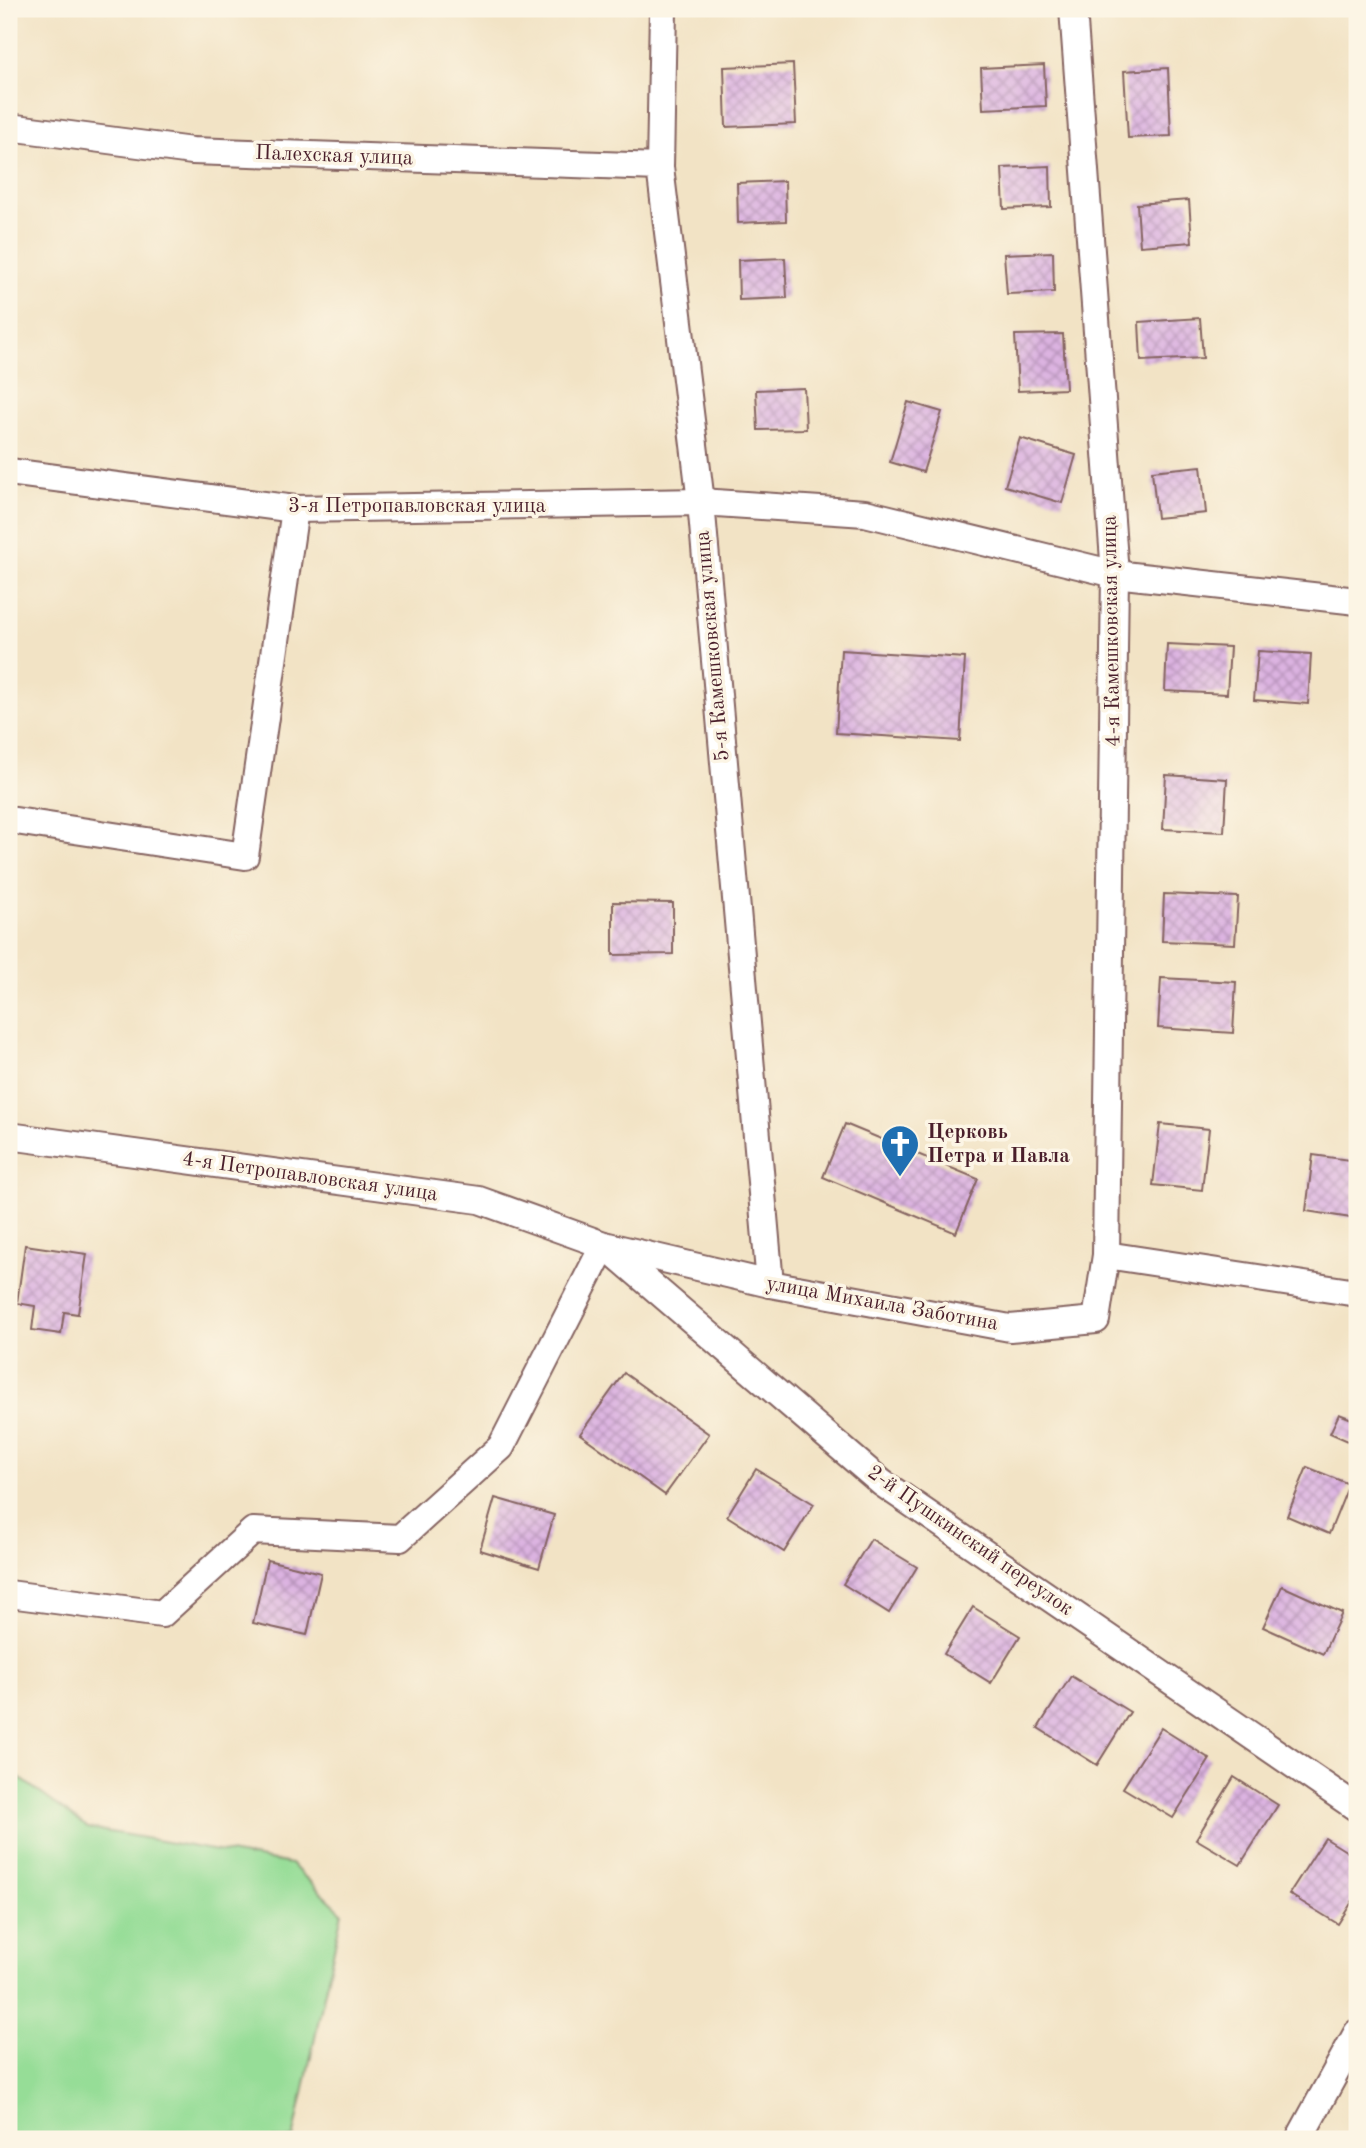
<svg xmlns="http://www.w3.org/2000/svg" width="1366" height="2148" font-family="'Old Standard TT',serif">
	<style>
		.grass { fill: #96dd97; stroke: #707e61; stroke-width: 2 }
		.building { fill: url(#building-cross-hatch) }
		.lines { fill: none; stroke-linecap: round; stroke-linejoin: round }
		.minor-casing { stroke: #856461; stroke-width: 30 }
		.minor { stroke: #fff; stroke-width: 26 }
		.labels { text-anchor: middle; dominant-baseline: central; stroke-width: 7; stroke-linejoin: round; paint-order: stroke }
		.street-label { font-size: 21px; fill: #4a1f2b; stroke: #fcf5e5 }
		.poi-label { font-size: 21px; font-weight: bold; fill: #4a1f2b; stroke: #fcf5e5; text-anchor: start }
	</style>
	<defs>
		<pattern id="building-cross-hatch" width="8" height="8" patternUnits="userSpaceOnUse" patternTransform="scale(1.75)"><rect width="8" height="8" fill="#dcb3e1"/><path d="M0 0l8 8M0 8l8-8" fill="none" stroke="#b491b7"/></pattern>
	</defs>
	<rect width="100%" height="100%" fill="#fcf5e5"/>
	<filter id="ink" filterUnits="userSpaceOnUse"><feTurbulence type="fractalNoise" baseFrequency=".0143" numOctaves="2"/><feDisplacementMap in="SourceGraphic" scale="14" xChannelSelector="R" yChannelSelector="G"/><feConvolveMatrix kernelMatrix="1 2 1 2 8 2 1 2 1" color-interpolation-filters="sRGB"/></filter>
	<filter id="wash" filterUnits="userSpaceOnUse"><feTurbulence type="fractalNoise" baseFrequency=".00686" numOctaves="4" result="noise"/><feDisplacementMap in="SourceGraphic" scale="28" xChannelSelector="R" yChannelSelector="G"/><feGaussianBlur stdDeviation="1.57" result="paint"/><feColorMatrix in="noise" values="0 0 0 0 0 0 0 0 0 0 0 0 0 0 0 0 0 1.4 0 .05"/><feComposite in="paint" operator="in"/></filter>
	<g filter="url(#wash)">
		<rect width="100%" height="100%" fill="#f2e3c5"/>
		<path class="grass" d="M 9,1770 L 88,1828 L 291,1864 L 342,1912 L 293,2139 L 9,2139 Z"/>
		<g id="blocks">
			<g class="building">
				<path d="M 793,64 L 796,124 L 726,127 L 724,67 Z"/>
				<path d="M 1044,65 L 1046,106 L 983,109 L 981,68 Z"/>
				<path d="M 1168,68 L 1171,136 L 1128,138 L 1124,71 Z"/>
				<path d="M 1050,166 L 1051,207 L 1004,209 L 1002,168 Z"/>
				<path d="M 785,181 L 786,221 L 738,223 L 737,183 Z"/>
				<path d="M 1189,200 L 1192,242 L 1140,246 L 1137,204 Z"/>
				<path d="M 1053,252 L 1054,292 L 1007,294 L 1004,254 Z"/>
				<path d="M 785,258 L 787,298 L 739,300 L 738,260 Z"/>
				<path d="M 1200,318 L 1203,358 L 1141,361 L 1139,322 Z"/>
				<path d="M 1063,334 L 1066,389 L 1018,391 L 1015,335 Z"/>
				<path d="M 804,388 L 806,429 L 758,430 L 756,390 Z"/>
				<path d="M 908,402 L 942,412 L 923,472 L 890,462 Z"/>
				<path d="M 1020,438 L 1076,455 L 1062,503 L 1005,486 Z"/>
				<path d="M 1201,466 L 1206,513 L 1157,518 L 1152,471 Z"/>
				<path d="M 1167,644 L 1230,647 L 1227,694 L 1165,691 Z"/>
				<path d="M 841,650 L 965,658 L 960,741 L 836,733 Z"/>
				<path d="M 1258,651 L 1311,654 L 1308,704 L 1254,700 Z"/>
				<path d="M 1166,775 L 1227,779 L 1224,832 L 1163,829 Z"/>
				<path d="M 1164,894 L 1238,897 L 1235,944 L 1162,941 Z"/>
				<path d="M 613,902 L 673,903 L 673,954 L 613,955 Z"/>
				<path d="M 1161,978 L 1236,982 L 1233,1033 L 1158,1028 Z"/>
				<path d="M 845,1124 L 978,1179 L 956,1233 L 823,1177 Z"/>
				<path d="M 1160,1124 L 1209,1129 L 1202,1190 L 1153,1185 Z"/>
				<path d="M 1313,1155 L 1357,1161 L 1351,1218 L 1306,1211 Z"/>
				<path d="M 25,1245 L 87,1254 L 78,1314 L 64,1312 L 61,1334 L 32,1330 L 35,1306 L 17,1303 Z"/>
				<path d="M 624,1373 L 709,1434 L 665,1495 L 580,1434 Z"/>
				<path d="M 1339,1414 L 1357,1421 L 1357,1445 L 1330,1433 Z"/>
				<path d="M 1307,1467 L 1349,1484 L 1329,1534 L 1287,1516 Z"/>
				<path d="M 756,1469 L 814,1504 L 784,1552 L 727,1516 Z"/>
				<path d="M 495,1498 L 554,1515 L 539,1568 L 480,1550 Z"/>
				<path d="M 871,1539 L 917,1567 L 889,1613 L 843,1584 Z"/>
				<path d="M 267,1560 L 321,1573 L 307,1635 L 253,1623 Z"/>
				<path d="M 1282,1586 L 1342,1613 L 1323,1654 L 1263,1627 Z"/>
				<path d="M 973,1607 L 1020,1636 L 991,1683 L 944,1654 Z"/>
				<path d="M 1071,1676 L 1130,1712 L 1097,1765 L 1038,1728 Z"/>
				<path d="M 1161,1728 L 1210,1759 L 1173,1818 L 1123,1788 Z"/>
				<path d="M 1234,1777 L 1278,1805 L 1240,1865 L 1196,1839 Z"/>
				<path d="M 1325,1838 L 1357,1858 L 1357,1894 L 1338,1924 L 1289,1894 Z"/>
			</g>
		</g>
	</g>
	<g filter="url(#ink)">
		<use href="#blocks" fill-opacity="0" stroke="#856461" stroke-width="2"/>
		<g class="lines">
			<defs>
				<g id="minor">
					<path d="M 663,9 L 660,167 L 701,502 L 770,1284"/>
					<path d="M 1073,9 L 1115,574 L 1106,1255"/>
					<path d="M 9,127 L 192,151 L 660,167"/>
					<path d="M 9,472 L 295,509 L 701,502 L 865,513 L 1115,574 L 1357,601"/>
					<path d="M 9,820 L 245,856 L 295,509"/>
					<path d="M 9,1136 L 479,1200 L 604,1245 L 770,1284 L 1010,1328 L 1096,1320 L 1106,1255 L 1357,1293"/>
					<path d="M 608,1248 L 882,1483 L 1357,1808"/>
					<path d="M 9,1594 L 162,1614 L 253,1531 L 400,1538 L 501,1447 L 604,1245"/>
					<path d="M 1299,2139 L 1357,2033"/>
				</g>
			</defs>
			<use href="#minor" class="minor-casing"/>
			<use href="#minor" class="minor"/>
		</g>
	</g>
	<defs>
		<symbol id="church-pin" viewBox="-11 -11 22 30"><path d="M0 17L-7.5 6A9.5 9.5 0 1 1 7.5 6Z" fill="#1f6fb2" stroke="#fcf5e5"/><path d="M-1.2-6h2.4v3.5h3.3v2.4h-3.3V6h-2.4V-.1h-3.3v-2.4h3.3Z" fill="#fff"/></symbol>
	</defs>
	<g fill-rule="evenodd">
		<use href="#church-pin" x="878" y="1122" width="44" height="60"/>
	</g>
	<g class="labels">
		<g class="street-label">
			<text transform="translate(334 156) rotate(2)">Палехская улица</text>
			<text x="417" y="506">3-я Петропавловская улица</text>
			<text transform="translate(1112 631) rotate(-91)">4-я Камешковская улица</text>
			<text transform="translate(713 646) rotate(-95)">5-я Камешковская улица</text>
			<text transform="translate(310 1177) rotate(8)">4-я Петропавловская улица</text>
			<text transform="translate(882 1304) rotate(10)">улица Михаила Заботина</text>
			<text transform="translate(970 1541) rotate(35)">2-й Пушкинский переулок</text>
		</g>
		<g class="poi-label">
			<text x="927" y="1132">Церковь<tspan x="927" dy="24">Петра и Павла</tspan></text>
		</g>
	</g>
	<rect width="1366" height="2148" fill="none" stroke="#fcf5e5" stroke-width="35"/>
</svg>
